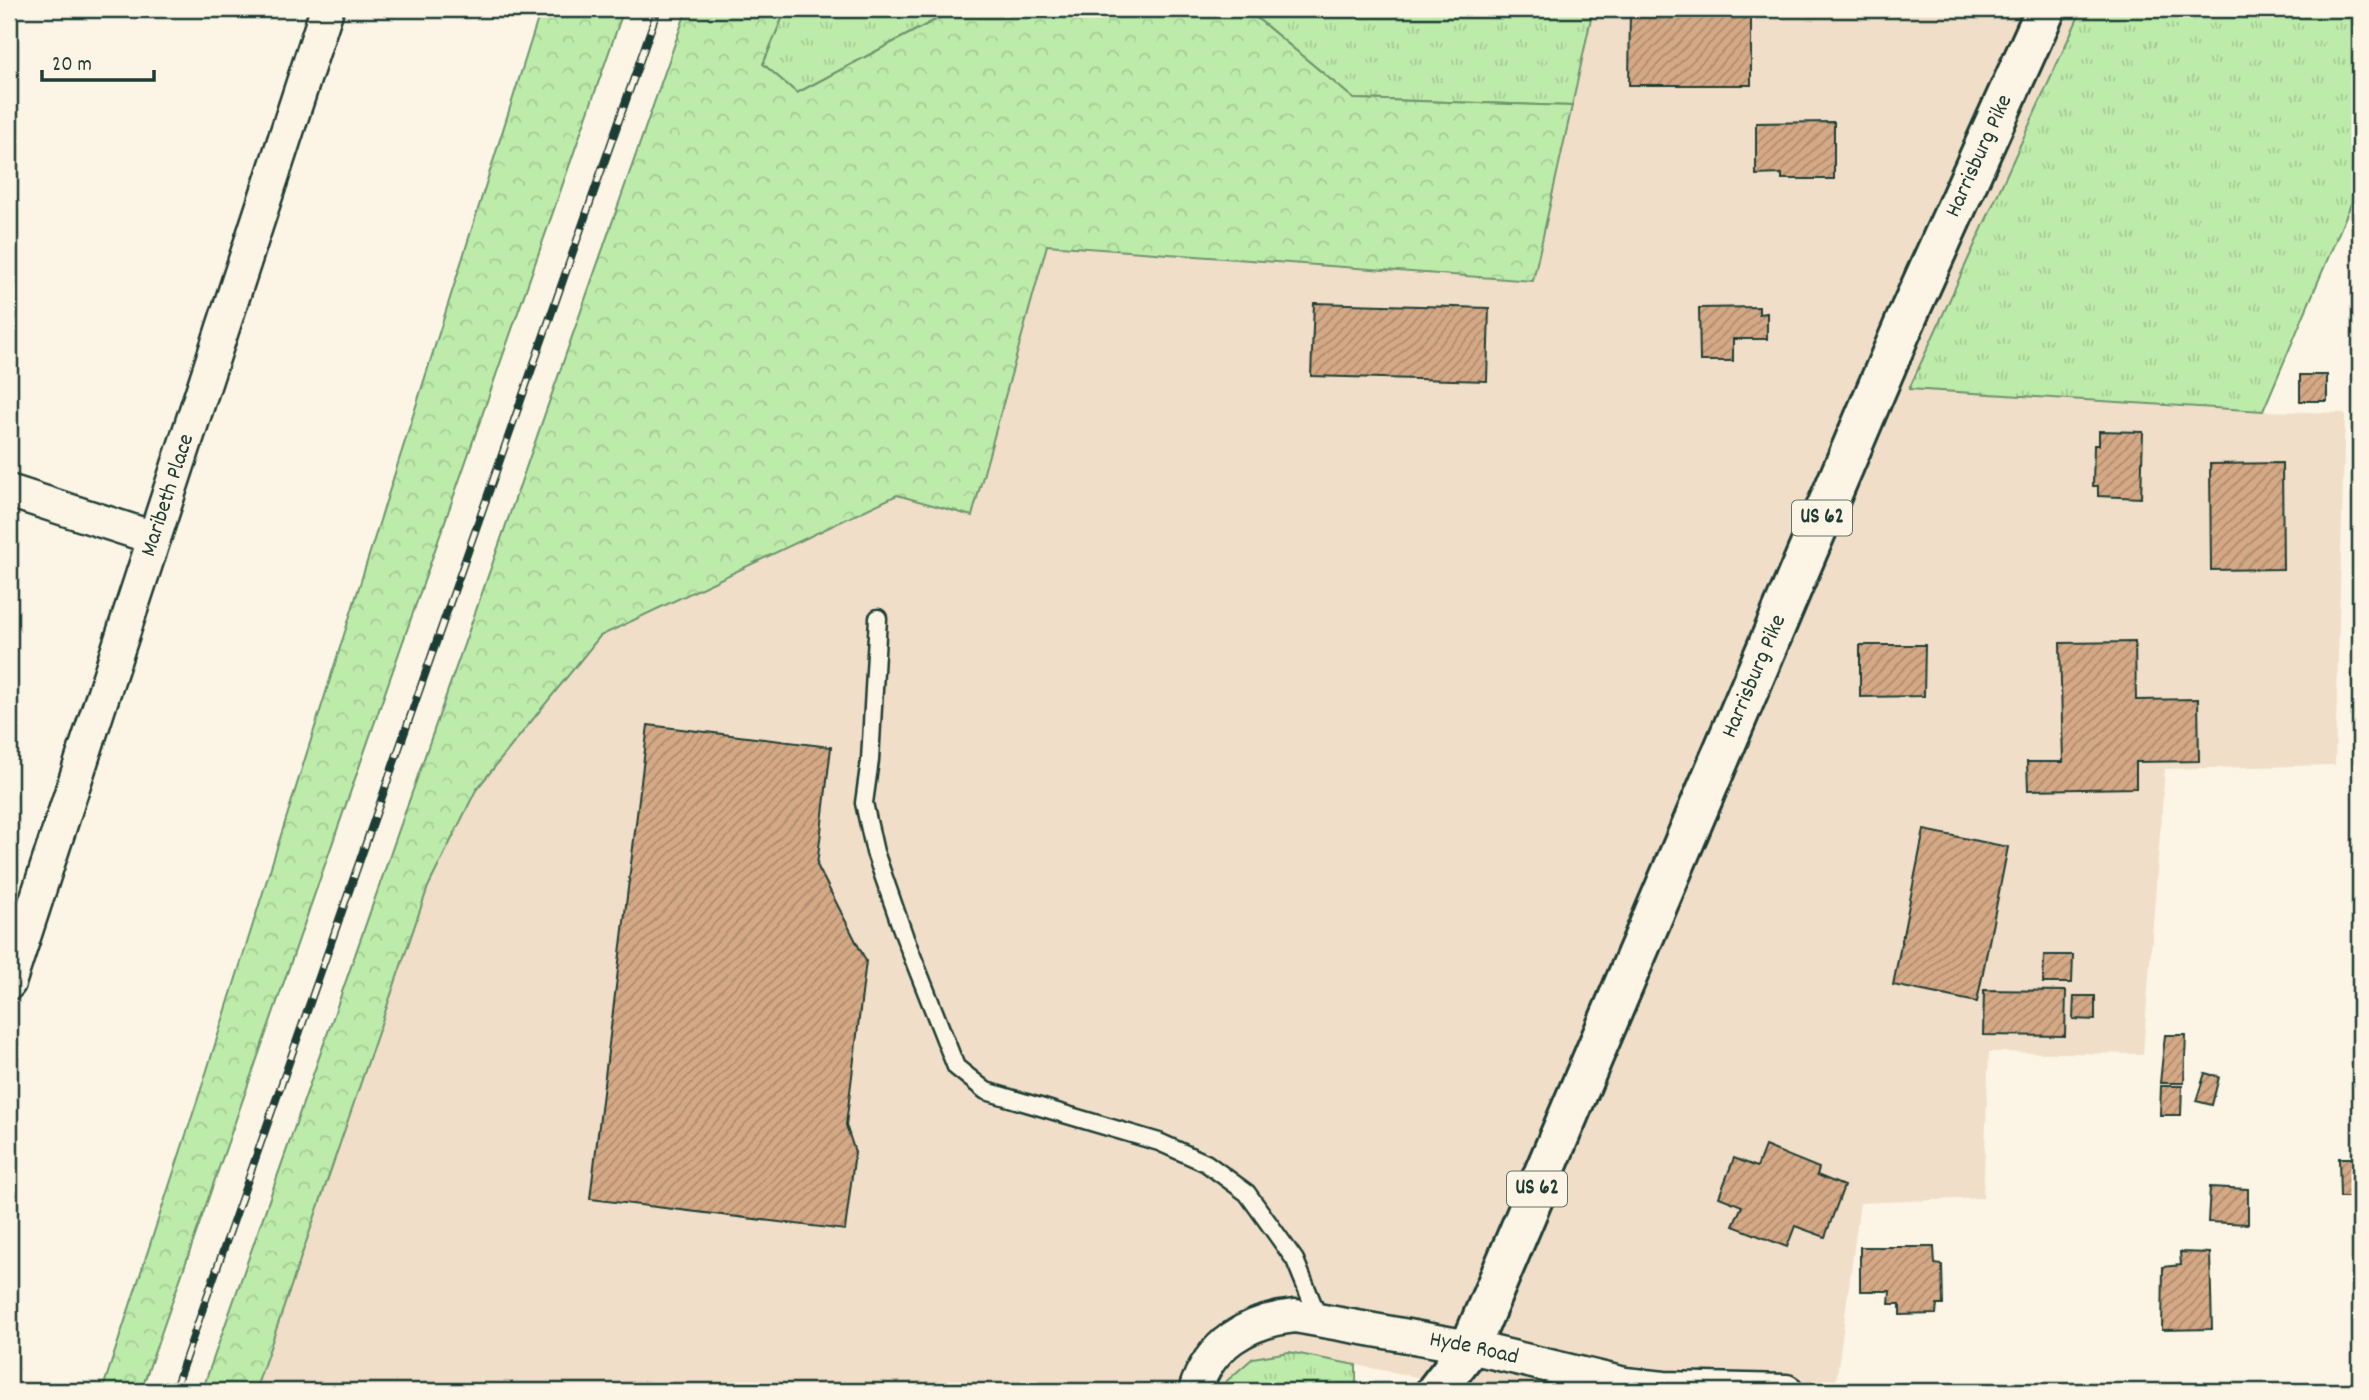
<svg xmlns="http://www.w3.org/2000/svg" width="2369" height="1400" font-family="Dekko,sans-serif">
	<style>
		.built { fill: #f0dec8 }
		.grass { fill: url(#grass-tufts); stroke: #6e946f; stroke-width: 2 }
		.forest { fill: url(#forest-crowns); stroke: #6e946f; stroke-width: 2 }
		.building { fill: url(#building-hatch); stroke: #1f3d34; stroke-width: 2 }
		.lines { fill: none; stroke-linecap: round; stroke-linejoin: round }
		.lane-casing { stroke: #1f3d34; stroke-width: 21 }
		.street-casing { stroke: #1f3d34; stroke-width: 37 }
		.primary-casing { stroke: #1f3d34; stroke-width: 44 }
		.lane { stroke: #fcf5e5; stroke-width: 16 }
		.street { stroke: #fcf5e5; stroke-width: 32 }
		.primary { stroke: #fcf5e5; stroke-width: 38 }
		.rail-casing { stroke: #1f3d34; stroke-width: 8 }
		.rail { stroke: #fcf5e5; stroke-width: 5; stroke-dasharray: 16; stroke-linecap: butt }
		.labels { text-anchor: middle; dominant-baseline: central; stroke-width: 5; stroke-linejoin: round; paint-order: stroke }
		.shield { fill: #fcf5e5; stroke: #617469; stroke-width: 2 }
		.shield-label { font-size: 21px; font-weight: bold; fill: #1f3d34 }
		.street-label { font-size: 23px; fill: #1f3d34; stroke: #fcf5e5 }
	</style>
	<defs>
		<pattern id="grass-tufts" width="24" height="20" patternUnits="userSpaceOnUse" patternTransform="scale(1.75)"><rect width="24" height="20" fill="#bdecaa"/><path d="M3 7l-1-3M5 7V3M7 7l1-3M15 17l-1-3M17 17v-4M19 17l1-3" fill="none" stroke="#a2cb93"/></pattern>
		<pattern id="forest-crowns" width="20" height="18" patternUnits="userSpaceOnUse" patternTransform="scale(1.75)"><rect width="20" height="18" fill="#bdecaa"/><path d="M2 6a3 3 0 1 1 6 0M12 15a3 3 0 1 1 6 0" fill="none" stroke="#a2cb93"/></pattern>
		<pattern id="building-hatch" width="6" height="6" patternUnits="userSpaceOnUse" patternTransform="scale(1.75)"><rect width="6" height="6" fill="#d5a986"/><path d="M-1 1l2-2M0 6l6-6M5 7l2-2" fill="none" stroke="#ac8b6e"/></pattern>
	</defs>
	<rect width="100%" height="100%" fill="#fcf5e5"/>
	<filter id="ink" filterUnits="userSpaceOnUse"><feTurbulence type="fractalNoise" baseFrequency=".0143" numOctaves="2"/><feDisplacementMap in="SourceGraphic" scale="14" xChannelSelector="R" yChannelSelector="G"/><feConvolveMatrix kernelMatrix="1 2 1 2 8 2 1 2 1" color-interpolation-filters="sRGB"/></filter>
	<g filter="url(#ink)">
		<path class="built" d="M 1593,9 L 2082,9 L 1909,389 L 2263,411 L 2345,413 L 2335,765 L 2165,769 L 2143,1054 L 1989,1052 L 1983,1198 L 1860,1203 L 1835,1391 L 1489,1391 L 1289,1352 L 1221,1386 L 1220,1391 L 255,1391 L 428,887 L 476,790 L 600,636 L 897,495 L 972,516 L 1046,245 L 1533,281 Z"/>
		<g class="grass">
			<path d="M 786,9 L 956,9 L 797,93 L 763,64 Z"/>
			<path d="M 1246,9 L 1593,9 L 1572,106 L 1354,99 Z"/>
			<path d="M 2082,9 L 2360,9 L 2360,183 L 2263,411 L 1909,389 Z"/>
			<path d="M 1289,1352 L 1356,1365 L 1356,1391 L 1220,1391 L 1221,1386 L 1253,1358 Z"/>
		</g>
		<g class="forest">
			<path d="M 541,9 L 624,9 L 141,1391 L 102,1391 L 202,1086 Z"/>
			<path d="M 687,9 L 786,9 L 763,64 L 797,93 L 956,9 L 1246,9 L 1354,99 L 1572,106 L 1533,281 L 1047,245 L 972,516 L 897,495 L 600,636 L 476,790 L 428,887 L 255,1391 L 202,1391 Z"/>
		</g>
		<g class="building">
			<path d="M 1630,9 L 1751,9 L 1751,85 L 1629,85 Z"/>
			<path d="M 1834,122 L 1834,179 L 1782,179 L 1782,174 L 1756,175 L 1756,123 Z"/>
			<path d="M 1314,303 L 1489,308 L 1487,381 L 1311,376 Z"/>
			<path d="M 1759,307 L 1759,314 L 1767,313 L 1767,339 L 1733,339 L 1733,361 L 1700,361 L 1699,308 Z"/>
			<rect x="2300" y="375" width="27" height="26"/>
			<path d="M 2099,431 L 2143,432 L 2141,498 L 2098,496 L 2098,486 L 2093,486 L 2094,445 L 2099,445 Z"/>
			<path d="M 2282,463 L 2283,569 L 2211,570 L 2210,464 Z"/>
			<path d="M 2135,642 L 2136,700 L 2198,699 L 2199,761 L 2136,762 L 2136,788 L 2028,790 L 2027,762 L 2063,762 L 2060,643 Z"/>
			<path d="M 1860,645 L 1925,645 L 1924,696 L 1860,697 Z"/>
			<path d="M 648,725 L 831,747 L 817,865 L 866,961 L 846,1125 L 855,1152 L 845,1230 L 590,1199 Z"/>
			<path d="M 1924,830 L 2008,847 L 1977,1002 L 1893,985 Z"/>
			<path d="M 2359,948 L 2360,948 L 2360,1004 L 2356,1003 Z"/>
			<path d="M 2044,955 L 2073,955 L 2072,983 L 2043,983 Z"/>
			<path d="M 1984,990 L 2066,991 L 2065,1036 L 1983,1035 Z"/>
			<path d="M 2074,996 L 2095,996 L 2095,1020 L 2073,1019 Z"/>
			<path d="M 2165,1035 L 2186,1035 L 2184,1083 L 2160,1083 Z"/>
			<path d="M 2205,1073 L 2219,1077 L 2212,1105 L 2196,1101 Z"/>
			<path d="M 2161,1086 L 2182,1086 L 2181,1115 L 2160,1115 Z"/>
			<path d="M 1765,1146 L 1819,1168 L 1817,1175 L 1844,1186 L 1825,1237 L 1795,1226 L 1787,1247 L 1733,1226 L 1742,1206 L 1719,1197 L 1734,1158 L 1757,1167 Z"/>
			<path d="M 2339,1158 L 2360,1158 L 2360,1197 L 2340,1197 Z"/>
			<path d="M 2210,1187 L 2248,1189 L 2248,1224 L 2208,1222 Z"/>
			<path d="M 1860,1247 L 1934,1247 L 1935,1264 L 1942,1265 L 1943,1305 L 1937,1305 L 1936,1314 L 1900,1315 L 1900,1304 L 1889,1304 L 1890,1291 L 1860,1291 Z"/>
			<path d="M 2180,1252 L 2210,1253 L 2212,1329 L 2162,1330 L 2163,1267 L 2181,1265 Z"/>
		</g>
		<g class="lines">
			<defs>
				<path id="lane" d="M 878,618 L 870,760 L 864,803 L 875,852 L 905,938 L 956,1067 L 986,1091 L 1159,1142 L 1206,1163 L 1247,1193 L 1295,1260 L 1319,1319"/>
				<g id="street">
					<path d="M 9,491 L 154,538"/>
					<path id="s1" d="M 9,983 L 327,9"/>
					<path id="s2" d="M 1195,1391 C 1209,1344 1248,1321 1295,1316 L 1470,1347 L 1625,1384 L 1664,1388 L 1786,1391"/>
				</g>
				<g id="primary">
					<path id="s3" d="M 1436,1391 L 1470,1347 L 1911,308 L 2046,9"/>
				</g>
			</defs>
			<use href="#lane" class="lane-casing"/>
			<use href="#street" class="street-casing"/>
			<use href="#primary" class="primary-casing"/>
			<use href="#lane" class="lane"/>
			<use href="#street" class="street"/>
			<use href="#primary" class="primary"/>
			<defs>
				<path id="rail" d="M 174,1391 L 658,9"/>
			</defs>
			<use href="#rail" class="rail-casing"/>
			<use href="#rail" class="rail"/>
		</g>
	</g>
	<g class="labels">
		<g class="shield">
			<rect x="1792" y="500.5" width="60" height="35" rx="5"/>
			<rect x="1507" y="1171.5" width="60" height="35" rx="5"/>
		</g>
		<g class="shield-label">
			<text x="1822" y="518">US 62</text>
			<text x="1537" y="1189">US 62</text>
		</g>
		<g class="street-label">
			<text stroke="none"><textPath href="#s3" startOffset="1351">Harrisburg Pike</textPath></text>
			<text stroke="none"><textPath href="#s1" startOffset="513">Maribeth Place</textPath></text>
			<text stroke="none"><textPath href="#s3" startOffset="784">Harrisburg Pike</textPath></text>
			<text stroke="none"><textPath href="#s2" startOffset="315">Hyde Road</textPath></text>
		</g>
	</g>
	<rect width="2369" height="1400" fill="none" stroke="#fcf5e5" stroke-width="35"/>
	<rect x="18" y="18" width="2334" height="1365" fill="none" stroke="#1f3d34" stroke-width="2.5" filter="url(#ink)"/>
	<path d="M42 70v10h112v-10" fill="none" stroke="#1f3d34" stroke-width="3.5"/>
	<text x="52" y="70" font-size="21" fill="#1f3d34" stroke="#fcf5e5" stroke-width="5" paint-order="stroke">20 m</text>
</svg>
